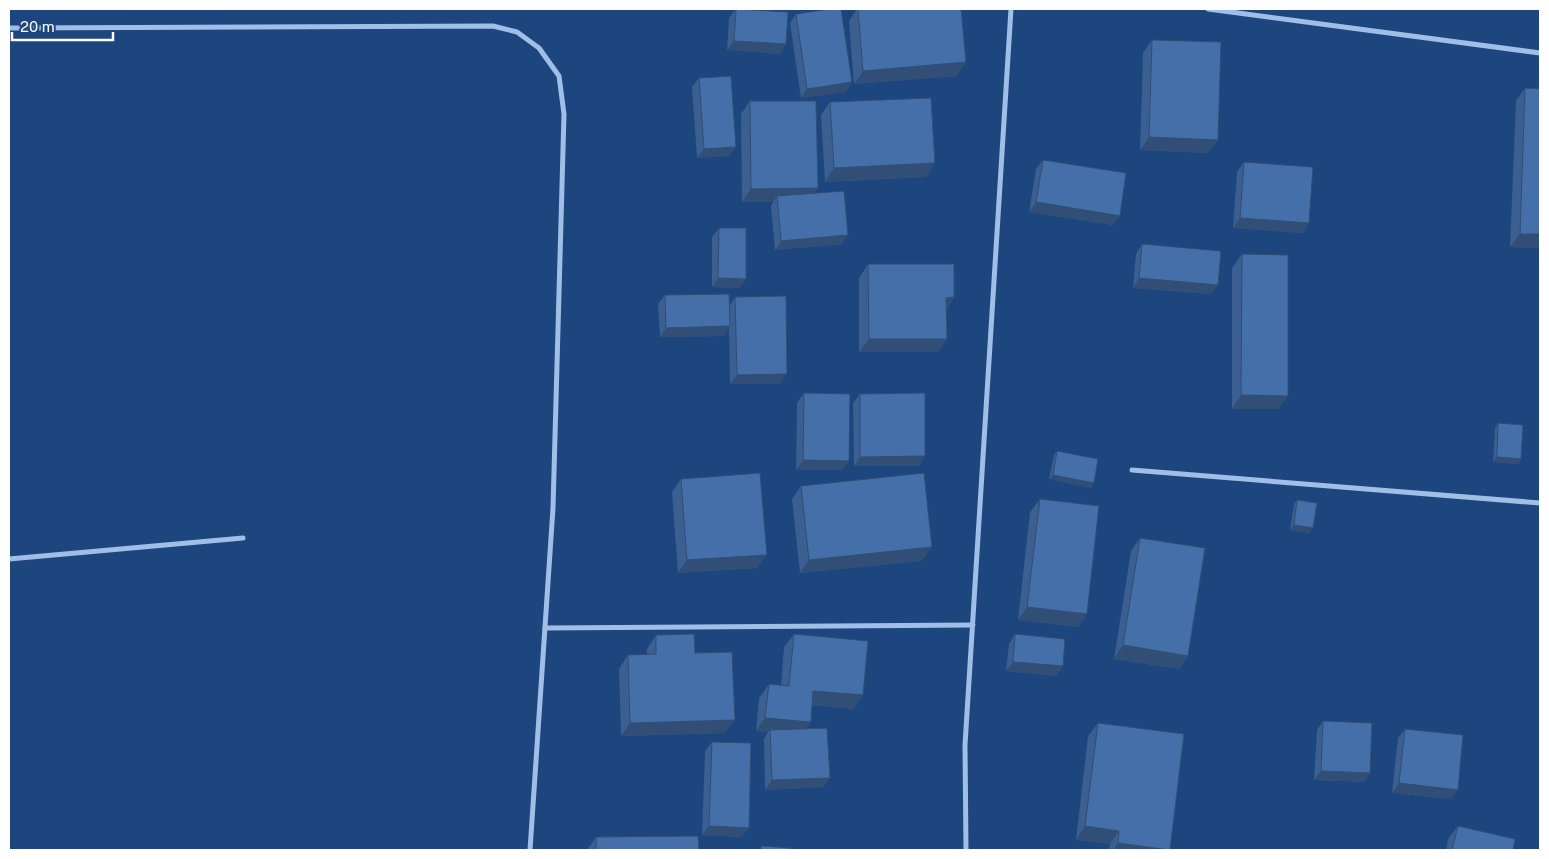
<svg xmlns="http://www.w3.org/2000/svg" width="1549" height="859" font-family="'Public Sans',sans-serif">
	<style>
		.lines { fill: none; stroke-linecap: round; stroke-linejoin: round }
		.street { stroke: #a0bfe8; stroke-width: 5 }
		.wall { fill: #3b5f90 }
		.shaded-wall { fill: #304e76 }
		.building { fill: #456fa8; stroke: #304e76 }
	</style>
	<rect width="100%" height="100%" fill="#1d457e"/>
	<g class="lines">
		<g class="street">
			<path d="M 1208,9 L 1540,53"/>
			<path d="M 9,28 L 493,26 L 517,32 L 539,48 L 559,76 L 564,114 L 553,508 L 530,850"/>
			<path d="M 1132,470 L 1540,503"/>
			<path d="M 9,559 L 243,538"/>
			<path d="M 545,628 L 973,625"/>
			<path d="M 966,850 L 965,745 L 1011,9"/>
		</g>
	</g>
	<g class="wall">
		<path d="M 736,9 L 786,44 L 780,54 L 727,50 L 729,18 Z"/>
		<path d="M 857,9 L 961,9 L 966,62 L 956,76 L 854,84 L 849,21 Z"/>
		<path d="M 796,14 L 846,92 L 801,98 L 790,23 Z"/>
		<path d="M 1152,40 L 1218,140 L 1208,153 L 1140,150 L 1143,53 Z"/>
		<path d="M 699,78 L 729,156 L 697,158 L 692,87 Z"/>
		<path d="M 1525,88 L 1540,248 L 1510,247 L 1516,101 Z"/>
		<path d="M 750,101 L 818,188 L 814,193 L 842,244 L 775,250 L 771,206 L 773,202 L 742,202 L 741,114 Z"/>
		<path d="M 830,102 L 935,163 L 926,177 L 825,182 L 821,115 Z"/>
		<path d="M 1043,160 L 1113,225 L 1029,212 L 1036,169 Z"/>
		<path d="M 1244,162 L 1309,223 L 1303,233 L 1233,228 L 1237,172 Z"/>
		<path d="M 719,228 L 746,279 L 739,288 L 712,287 L 712,237 Z"/>
		<path d="M 1142,244 L 1211,294 L 1133,288 L 1136,254 Z"/>
		<path d="M 1242,254 L 1288,396 L 1278,409 L 1232,409 L 1232,268 Z"/>
		<path d="M 868,264 L 954,297 L 947,309 L 947,339 L 938,352 L 859,352 L 859,278 Z"/>
		<path d="M 665,295 L 730,305 L 735,297 L 780,384 L 730,384 L 729,328 L 724,336 L 660,337 L 658,304 Z"/>
		<path d="M 804,393 L 842,470 L 796,470 L 797,403 Z"/>
		<path d="M 860,394 L 925,456 L 919,466 L 854,466 L 853,403 Z"/>
		<path d="M 1498,423 L 1521,459 L 1518,464 L 1493,462 L 1495,428 Z"/>
		<path d="M 1057,451 L 1094,483 L 1091,488 L 1049,479 L 1054,455 Z"/>
		<path d="M 681,479 L 767,555 L 757,568 L 678,573 L 672,492 Z"/>
		<path d="M 801,486 L 922,561 L 800,573 L 792,499 Z"/>
		<path d="M 1040,499 L 1087,614 L 1078,627 L 1018,620 L 1030,512 Z"/>
		<path d="M 1297,500 L 1310,533 L 1290,530 L 1294,504 Z"/>
		<path d="M 1140,538 L 1188,656 L 1179,669 L 1114,659 L 1131,551 Z"/>
		<path d="M 794,634 L 854,709 L 812,705 L 807,728 L 830,778 L 823,787 L 765,790 L 764,739 L 768,732 L 756,731 L 759,698 L 769,684 L 781,685 L 784,647 Z"/>
		<path d="M 1015,634 L 1063,666 L 1056,676 L 1006,671 L 1009,644 Z"/>
		<path d="M 656,635 L 695,653 L 725,733 L 621,736 L 619,669 L 628,655 L 647,655 L 647,649 Z"/>
		<path d="M 1323,721 L 1370,773 L 1364,782 L 1314,780 L 1317,730 Z"/>
		<path d="M 1098,723 L 1170,850 L 1109,850 L 1110,844 L 1076,840 L 1088,736 Z"/>
		<path d="M 1405,729 L 1451,799 L 1392,793 L 1398,738 Z"/>
		<path d="M 712,742 L 742,837 L 702,835 L 705,751 Z"/>
		<path d="M 1458,826 L 1513,850 L 1446,850 L 1448,839 Z"/>
		<path d="M 596,837 L 699,850 L 587,850 Z"/>
	</g>
	<g class="shaded-wall">
		<path d="M 734,41 L 786,44 L 780,54 L 727,50 Z"/>
		<path d="M 966,62 L 956,76 L 854,84 L 863,71 Z"/>
		<path d="M 852,82 L 846,92 L 801,98 L 807,89 Z"/>
		<path d="M 1149,137 L 1218,140 L 1208,153 L 1140,150 Z"/>
		<path d="M 736,147 L 729,156 L 697,158 L 704,149 Z"/>
		<path d="M 935,163 L 926,177 L 825,182 L 834,168 Z"/>
		<path d="M 818,188 L 809,201 L 777,196 L 773,202 L 742,202 L 751,189 Z"/>
		<path d="M 1036,202 L 1120,216 L 1113,225 L 1029,212 Z"/>
		<path d="M 1240,218 L 1309,223 L 1303,233 L 1233,228 Z"/>
		<path d="M 1520,234 L 1540,234 L 1540,248 L 1510,247 Z"/>
		<path d="M 848,235 L 842,244 L 775,250 L 781,241 Z"/>
		<path d="M 718,278 L 746,279 L 739,288 L 712,287 Z"/>
		<path d="M 1139,278 L 1218,285 L 1211,294 L 1133,288 Z"/>
		<path d="M 954,297 L 945,311 L 946,298 Z"/>
		<path d="M 730,326 L 724,336 L 660,337 L 666,328 Z"/>
		<path d="M 869,339 L 947,339 L 938,352 L 859,352 Z"/>
		<path d="M 787,374 L 780,384 L 730,384 L 737,375 Z"/>
		<path d="M 1241,395 L 1288,396 L 1278,409 L 1232,409 Z"/>
		<path d="M 925,456 L 919,466 L 854,466 L 860,457 Z"/>
		<path d="M 1497,457 L 1521,459 L 1518,464 L 1493,462 Z"/>
		<path d="M 803,460 L 849,461 L 842,470 L 796,470 Z"/>
		<path d="M 1053,475 L 1094,483 L 1091,488 L 1049,479 Z"/>
		<path d="M 1294,525 L 1313,528 L 1310,533 L 1290,530 Z"/>
		<path d="M 932,547 L 922,561 L 800,573 L 809,560 Z"/>
		<path d="M 767,555 L 757,568 L 678,573 L 687,560 Z"/>
		<path d="M 1027,607 L 1087,614 L 1078,627 L 1018,620 Z"/>
		<path d="M 1123,645 L 1188,656 L 1179,669 L 1114,659 Z"/>
		<path d="M 1013,662 L 1063,666 L 1056,676 L 1006,671 Z"/>
		<path d="M 813,691 L 863,695 L 854,709 L 804,704 Z"/>
		<path d="M 765,718 L 811,722 L 802,735 L 770,730 L 768,732 L 756,731 Z"/>
		<path d="M 735,720 L 725,733 L 621,736 L 630,723 Z"/>
		<path d="M 1321,771 L 1370,773 L 1364,782 L 1314,780 Z"/>
		<path d="M 830,778 L 823,787 L 765,790 L 772,780 Z"/>
		<path d="M 1399,783 L 1458,790 L 1451,799 L 1392,793 Z"/>
		<path d="M 709,826 L 749,828 L 742,837 L 702,835 Z"/>
		<path d="M 1085,826 L 1119,831 L 1110,844 L 1076,840 Z"/>
		<path d="M 1118,843 L 1170,850 L 1113,850 Z"/>
	</g>
	<g class="building">
		<path d="M 736,9 L 788,12 L 786,44 L 734,41 Z"/>
		<path d="M 830,9 L 841,9 L 852,82 L 807,89 L 796,14 Z"/>
		<path d="M 858,9 L 961,9 L 966,62 L 863,71 Z"/>
		<path d="M 1152,40 L 1221,42 L 1218,140 L 1149,137 Z"/>
		<path d="M 731,76 L 736,147 L 704,149 L 699,78 Z"/>
		<path d="M 1525,88 L 1540,89 L 1540,234 L 1520,234 Z"/>
		<path d="M 931,98 L 935,163 L 834,168 L 830,102 Z"/>
		<path d="M 750,101 L 816,101 L 818,188 L 751,189 Z"/>
		<path d="M 1043,160 L 1126,173 L 1120,216 L 1036,202 Z"/>
		<path d="M 1244,162 L 1313,167 L 1309,223 L 1240,218 Z"/>
		<path d="M 844,191 L 848,235 L 781,241 L 777,196 Z"/>
		<path d="M 719,228 L 746,228 L 746,279 L 718,278 Z"/>
		<path d="M 1142,244 L 1221,251 L 1218,285 L 1139,278 Z"/>
		<path d="M 1242,254 L 1288,255 L 1288,396 L 1241,395 Z"/>
		<path d="M 868,264 L 954,264 L 954,297 L 946,298 L 947,339 L 869,339 Z"/>
		<path d="M 729,294 L 730,326 L 666,328 L 665,295 Z"/>
		<path d="M 786,296 L 787,374 L 737,375 L 735,297 Z"/>
		<path d="M 804,393 L 850,394 L 849,461 L 803,460 Z"/>
		<path d="M 925,393 L 925,456 L 860,457 L 860,394 Z"/>
		<path d="M 1498,423 L 1523,425 L 1521,459 L 1497,457 Z"/>
		<path d="M 1057,451 L 1098,459 L 1094,483 L 1053,475 Z"/>
		<path d="M 760,473 L 767,555 L 687,560 L 681,479 Z"/>
		<path d="M 924,473 L 932,547 L 809,560 L 801,486 Z"/>
		<path d="M 1040,499 L 1099,506 L 1087,614 L 1027,607 Z"/>
		<path d="M 1297,500 L 1317,503 L 1313,528 L 1294,525 Z"/>
		<path d="M 1140,538 L 1205,548 L 1188,656 L 1123,645 Z"/>
		<path d="M 694,634 L 695,653 L 732,652 L 735,720 L 630,723 L 628,655 L 656,654 L 656,635 Z"/>
		<path d="M 794,634 L 868,641 L 863,695 L 813,691 L 811,722 L 765,718 L 769,684 L 789,686 Z"/>
		<path d="M 1015,634 L 1065,639 L 1063,666 L 1013,662 Z"/>
		<path d="M 1323,721 L 1372,723 L 1370,773 L 1321,771 Z"/>
		<path d="M 1098,723 L 1184,734 L 1170,850 L 1118,843 L 1119,831 L 1085,826 Z"/>
		<path d="M 827,728 L 830,778 L 772,780 L 770,730 Z"/>
		<path d="M 1405,729 L 1463,735 L 1458,790 L 1399,783 Z"/>
		<path d="M 712,742 L 751,743 L 749,828 L 709,826 Z"/>
		<path d="M 1458,826 L 1515,839 L 1513,850 L 1452,850 Z"/>
		<path d="M 698,836 L 699,850 L 596,850 L 596,837 Z"/>
		<path d="M 761,846 L 791,848 L 791,850 L 761,850 Z"/>
	</g>
	<rect width="1549" height="859" fill="none" stroke="#ffffff" stroke-width="20"/>
	<path d="M12 32v8h101v-8" fill="none" stroke="#ffffff" stroke-width="2.5"/>
	<text x="20" y="32" font-size="15" fill="#ffffff" stroke="#1d457e" stroke-width="4" paint-order="stroke">20 m</text>
</svg>
